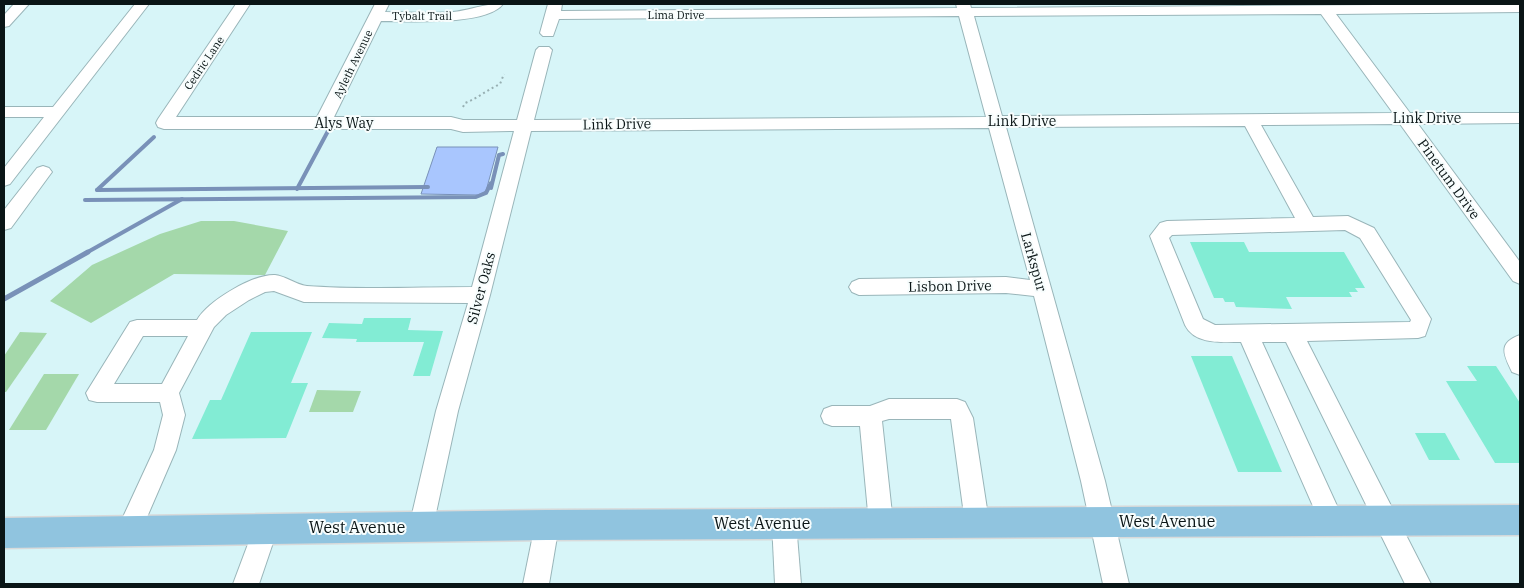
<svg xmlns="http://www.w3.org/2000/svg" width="1524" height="588" font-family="'IBM Plex Serif',serif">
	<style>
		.green { fill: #a4d8aa }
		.water { fill: #a9c6fe; stroke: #7991b8 }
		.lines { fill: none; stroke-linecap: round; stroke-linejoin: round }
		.stream-far1 { stroke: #7991b8; stroke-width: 4 }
		.stream { stroke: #7991b8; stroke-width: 5 }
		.building { fill: #82ecd4 }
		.minor-casing { stroke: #99b5b9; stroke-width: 2 }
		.major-casing { stroke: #d8dada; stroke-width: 3 }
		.path { stroke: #97afb2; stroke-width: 2; stroke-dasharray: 2 3; stroke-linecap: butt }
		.minor { fill: #fff; fill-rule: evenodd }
		.major { fill: #90c4df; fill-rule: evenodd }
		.labels { text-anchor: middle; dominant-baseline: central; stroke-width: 4; stroke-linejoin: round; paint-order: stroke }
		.far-street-label { font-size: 11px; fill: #0a1516; stroke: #f7fdfd }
		.street-label { font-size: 14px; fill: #0a1516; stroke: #f7fdfd }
		.near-street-label { font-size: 16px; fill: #0a1516; stroke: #f7fdfd }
	</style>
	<rect width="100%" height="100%" fill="#d7f5f8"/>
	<g class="green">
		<path d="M 201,221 L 234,221 L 288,231 L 265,275 L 174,274 L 91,323 L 50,301 L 92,265 L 160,234 Z"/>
		<path d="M 20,332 L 47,333 L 6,392 L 4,392 L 4,356 Z"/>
		<path d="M 44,374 L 79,374 L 46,430 L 9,430 Z"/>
		<path d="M 317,390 L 361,391 L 353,412 L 309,412 Z"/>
	</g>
	<path class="water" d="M 437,147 L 498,147 L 486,191 L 478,195 L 421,194 Z"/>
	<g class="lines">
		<g class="stream-far1">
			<path d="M 297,189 L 328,131"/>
			<path d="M 97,190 L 428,187"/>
			<path d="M 97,190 L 154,137"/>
			<path d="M 85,200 L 476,197 L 486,193 L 491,183 L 491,188 L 499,155 L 503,154"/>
			<path d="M 86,253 L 182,199"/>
		</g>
		<path class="stream" d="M 4,299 L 88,252"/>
	</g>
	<g class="building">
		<path d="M 1190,242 L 1244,242 L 1249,252 L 1344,252 L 1365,288 L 1355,288 L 1358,292 L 1349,292 L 1352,297 L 1286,297 L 1292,309 L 1236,307 L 1234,302 L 1225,302 L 1223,298 L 1214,298 Z"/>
		<path d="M 364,318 L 411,318 L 408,330 L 443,331 L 430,376 L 413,376 L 424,342 L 356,342 L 357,339 L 322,338 L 329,323 L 362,324 Z"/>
		<path d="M 251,332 L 312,332 L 291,383 L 308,383 L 286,438 L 192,439 L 210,400 L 221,400 Z"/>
		<path d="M 1191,356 L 1232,356 L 1282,472 L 1238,472 Z"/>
		<path d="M 1467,366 L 1496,366 L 1520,403 L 1520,463 L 1495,463 L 1446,381 L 1477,381 Z"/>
		<path d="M 1415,433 L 1445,433 L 1460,460 L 1429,460 Z"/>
	</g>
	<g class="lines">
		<defs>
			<g id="minor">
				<path d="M 14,4 L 29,4 L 9,26 L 4,27 L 4,15 Z"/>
				<path d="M 135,4 L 149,4 L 10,184 L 4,186 L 4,168 L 44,117 L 4,117 L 4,107 L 53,107 Z"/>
				<path d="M 236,4 L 250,4 L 176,117 L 317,117 L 375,4 L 389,4 L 385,12 C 408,12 431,14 453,12 C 471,10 486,3 503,4 C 487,26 407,21 381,21 L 334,117 L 451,117 L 463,120 L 517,120 L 536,50 L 539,47 L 549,47 L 552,50 L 534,120 L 986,117 L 959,16 L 559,19 L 553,36 L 543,36 L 540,33 L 548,4 L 562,4 L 561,11 L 957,8 L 956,4 L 970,4 L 971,8 L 1520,4 L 1520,12 L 1336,14 L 1410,113 L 1520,113 L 1520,123 L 1418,124 L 1520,262 L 1520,284 L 1513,281 L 1400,124 L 1261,125 L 1313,217 L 1348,216 L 1374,228 L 1431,319 L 1425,336 L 1418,338 L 1307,341 L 1431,584 L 1405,584 L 1286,342 L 1262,342 L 1344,521 L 1341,529 L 1332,533 L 1323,529 L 1241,342 C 1222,342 1195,345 1185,325 L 1150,236 L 1160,223 L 1167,221 L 1295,218 L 1245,126 L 1006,127 L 1105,481 L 1129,584 L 1103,584 L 1081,481 L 1034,296 L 1006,293 L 859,295 L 852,292 L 849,287 L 852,282 L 859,279 L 1006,277 L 1030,280 L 989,128 L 531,131 L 490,295 L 458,411 L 433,527 L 430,535 L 421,539 L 412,535 L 409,527 L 436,411 L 468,303 L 304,302 L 274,291 L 265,292 L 249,300 L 226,315 L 214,327 L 179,393 L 185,415 L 176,450 L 138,538 L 129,542 L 120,538 L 117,530 L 154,450 L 163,415 L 160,402 L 97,402 L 89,400 L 86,393 L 130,322 L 137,320 L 197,320 C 208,301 253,274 275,275 C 286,276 296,285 307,286 C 362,290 418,287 472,287 L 514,131 L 463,132 L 451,129 L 164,129 L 158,127 L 156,123 L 158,119 ZM 1321,14 L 1393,113 L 1002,116 L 974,16 ZM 1345,230 L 1360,238 L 1411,320 L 1410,322 L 1215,325 L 1203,319 L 1169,238 L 1172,235 ZM 143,336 L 188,336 L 162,384 L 114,384 Z"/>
				<path d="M 43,166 L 49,168 L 52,172 L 49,176 L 11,228 L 4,230 L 4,210 L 37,168 Z"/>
				<path d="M 1520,335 L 1520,375 L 1512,372 C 1504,355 1497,343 1520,335 Z"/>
				<path d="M 889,399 L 957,399 L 965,402 L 973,418 L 989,522 L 986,530 L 977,534 L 968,530 L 965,522 L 951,419 L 889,419 L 882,421 L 893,523 L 890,531 L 881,535 L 872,531 L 869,523 L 860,426 L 832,426 L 824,423 L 821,416 L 824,409 L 832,406 L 870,406 Z"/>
				<path d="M 784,511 L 793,515 L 796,523 L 801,584 L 775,584 L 772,523 L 775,515 Z"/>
				<path d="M 547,513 L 556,517 L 559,525 L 549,584 L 523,584 L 535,525 L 538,517 Z"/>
				<path d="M 266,516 L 275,520 L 278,528 L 259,584 L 233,584 L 257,520 Z"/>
			</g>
			<path id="major" d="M 1520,505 L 1520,535 L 547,540 L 4,548 L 4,518 L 547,510 Z"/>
		</defs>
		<use href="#minor" class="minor-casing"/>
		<use href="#major" class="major-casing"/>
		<path class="path" d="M 463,107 L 465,103 C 478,98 487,90 500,84 L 504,74"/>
		<use href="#minor" class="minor"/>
		<use href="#major" class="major"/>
	</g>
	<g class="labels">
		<g class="far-street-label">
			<text x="676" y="15">Lima Drive</text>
			<text x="422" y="16">Tybalt Trail</text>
			<text transform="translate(204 63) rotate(-56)">Cedric Lane</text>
			<text transform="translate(353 64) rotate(-64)">Ayleth Avenue</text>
		</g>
		<g class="street-label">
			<text x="1427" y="118">Link Drive</text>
			<text x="1022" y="121">Link Drive</text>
			<text x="344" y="123">Alys Way</text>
			<text transform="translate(617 124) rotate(-1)">Link Drive</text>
			<text transform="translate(1449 179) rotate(54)">Pinetum Drive</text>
			<text transform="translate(1034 262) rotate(74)">Larkspur</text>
			<text transform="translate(950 286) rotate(-1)">Lisbon Drive</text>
			<text transform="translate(481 288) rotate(-75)">Silver Oaks</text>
		</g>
		<g class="near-street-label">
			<text x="1167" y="521">West Avenue</text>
			<text x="762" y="523">West Avenue</text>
			<text x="357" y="527">West Avenue</text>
		</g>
	</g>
	<rect width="1524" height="588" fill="none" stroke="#0a1516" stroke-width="10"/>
</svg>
